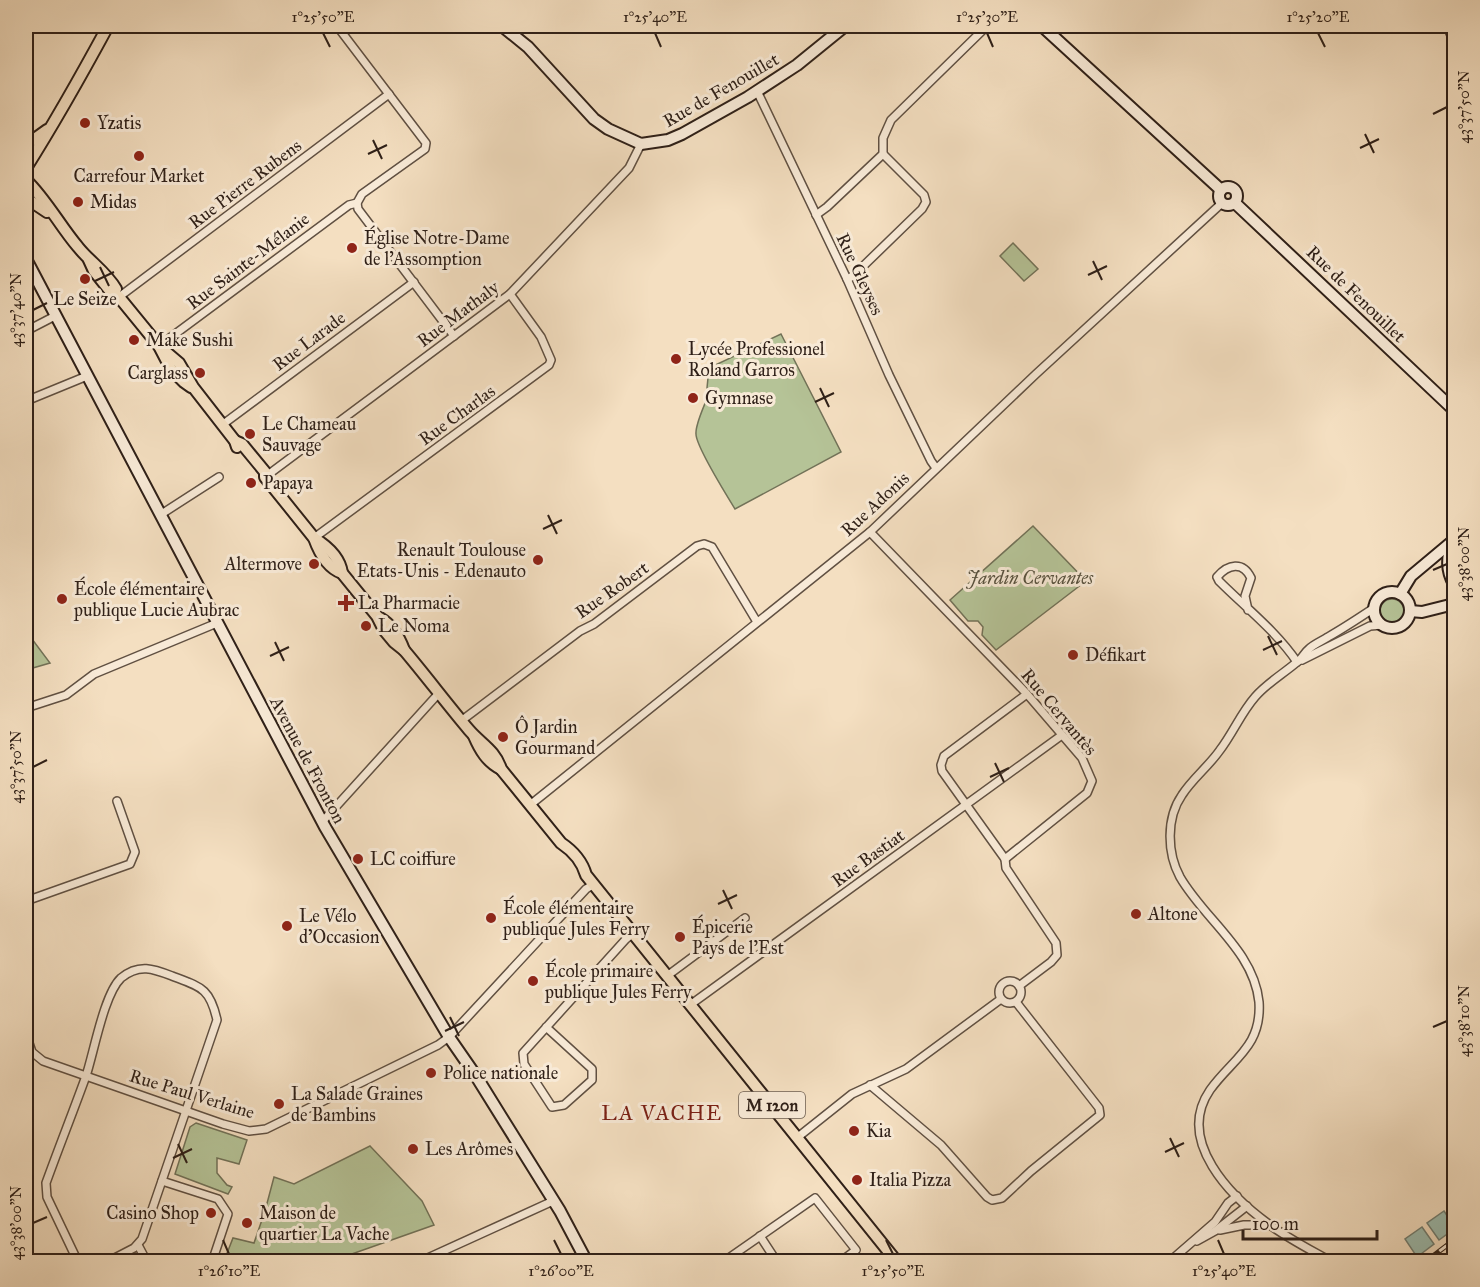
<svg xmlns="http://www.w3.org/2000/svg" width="1480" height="1287" font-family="'IM FELL Great Primer',serif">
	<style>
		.green { fill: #b5c397; stroke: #727258; stroke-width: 1.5 }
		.water { fill: #9cbdb0; stroke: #707e73; stroke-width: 1.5 }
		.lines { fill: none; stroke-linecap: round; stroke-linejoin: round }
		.street-casing { stroke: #605042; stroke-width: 10 }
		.secondary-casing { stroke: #2f2018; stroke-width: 14 }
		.primary-casing { stroke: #2f2018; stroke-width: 14 }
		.street { stroke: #f8ead7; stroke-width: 7 }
		.secondary { stroke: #f8ead7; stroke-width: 10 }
		.primary { stroke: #f4dfc1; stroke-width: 10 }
		.rail-casing { stroke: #2f2018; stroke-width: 5 }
		.rail { stroke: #f8ead7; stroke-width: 3; stroke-dasharray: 9; stroke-linecap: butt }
		.ticks { fill: none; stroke: #2f2018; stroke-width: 2 }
		.poi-dot { fill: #8f2418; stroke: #f8ead7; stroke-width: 2 }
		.labels { text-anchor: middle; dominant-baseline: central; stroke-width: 6; stroke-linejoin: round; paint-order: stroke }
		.shield { fill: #f8ead7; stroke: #6b5d51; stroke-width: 1.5 }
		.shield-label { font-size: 16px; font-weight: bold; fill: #2f2018 }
		.street-label { font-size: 18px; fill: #2f2018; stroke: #f8ead7 }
		.poi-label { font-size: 18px; fill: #2f2018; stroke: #f8ead7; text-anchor: start }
		.park-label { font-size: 18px; font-style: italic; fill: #57513e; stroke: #f8ead7 }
		.quarter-label { font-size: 21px; letter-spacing: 1.5px; fill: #7a1f14; stroke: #f8ead7 }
		.neatline { fill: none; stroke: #2f2018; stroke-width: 2 }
		.ticks-label { font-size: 15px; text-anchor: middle; fill: #2f2018 }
	</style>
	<rect width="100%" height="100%" fill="#f4dfc1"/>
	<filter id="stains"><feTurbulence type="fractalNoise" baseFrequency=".00333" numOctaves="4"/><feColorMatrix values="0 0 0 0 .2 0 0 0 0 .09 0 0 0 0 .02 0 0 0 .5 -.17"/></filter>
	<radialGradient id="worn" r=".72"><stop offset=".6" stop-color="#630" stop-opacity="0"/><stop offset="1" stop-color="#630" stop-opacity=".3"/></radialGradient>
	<g class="green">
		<path d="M 1013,243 L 1038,269 L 1024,281 L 1000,256 Z"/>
		<path d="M 781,334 L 841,452 L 735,509 C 727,496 696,446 696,434 C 695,423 707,400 711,389 L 707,388 L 709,368 Z"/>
		<path d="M 1033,526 L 1086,581 L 996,650 L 982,635 L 983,627 L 978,621 L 968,621 L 950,600 Z"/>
		<circle cx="1392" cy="611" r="12"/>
		<path d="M 26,631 L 50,663 L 26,670 Z"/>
		<path d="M 196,1123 L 247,1140 L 239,1164 L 217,1158 L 217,1173 L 227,1185 L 232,1187 L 228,1194 L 175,1174 L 190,1127 Z"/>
		<path d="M 370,1146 L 422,1201 L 434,1225 L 332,1261 L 224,1261 L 233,1238 L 254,1243 L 265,1211 L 274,1177 L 294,1184 Z"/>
	</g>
	<g class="water">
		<path d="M 1444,1211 L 1454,1226 L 1454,1229 L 1439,1240 L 1427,1223 Z"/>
		<path d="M 1422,1227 L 1434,1244 L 1417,1257 L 1405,1239 Z"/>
	</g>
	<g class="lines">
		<defs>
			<g id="street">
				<path d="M 337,26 L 426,143 L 425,149 L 362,194 L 357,203 L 358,209 L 454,336"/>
				<path d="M 757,91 L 847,279 L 889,375 L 931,461 L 936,468"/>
				<path d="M 816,215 L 827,207 L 883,154 L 883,138 L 891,120 L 987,26"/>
				<path d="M 847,279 L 853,276 L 922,209 L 926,202 L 924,195 L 883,154"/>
				<path d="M 119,297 L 389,94"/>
				<path d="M 26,331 L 55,316"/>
				<path d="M 159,346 L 349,205 L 357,203"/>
				<path d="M 26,401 L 87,376"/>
				<path d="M 222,425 L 414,282"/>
				<path d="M 265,477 L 510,294 L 629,168 L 641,144"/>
				<path d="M 160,515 L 219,477"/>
				<path d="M 870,532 L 1027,694 L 1082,758 L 1092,781 L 1087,793 L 1005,859 L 942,771 L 941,765 L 944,756 L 1027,694"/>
				<path d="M 314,538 L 549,365 L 551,360 L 541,337 L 510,294"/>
				<path d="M 1248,610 L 1245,596 L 1251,578 C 1243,561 1228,564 1217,577 L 1219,581 C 1245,607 1277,632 1297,662"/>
				<path d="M 1302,660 L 1370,626 L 1383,625"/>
				<path d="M 26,708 L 66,695 L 94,674 L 217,623"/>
				<path d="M 461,721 L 580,631 L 594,624 L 697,546 L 704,544 L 712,547 L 757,622"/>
				<path d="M 530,805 L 870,532 L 1036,374 L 1222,203"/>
				<path d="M 322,822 L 439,693"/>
				<path d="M 1005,859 L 1006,868 L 1056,943 L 1057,955 L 1051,962 L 1019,986"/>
				<path d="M 26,901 L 130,864 L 135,852 L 117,801"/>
				<path d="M 667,976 L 745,918"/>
				<circle cx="1010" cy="992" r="11"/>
				<path d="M 690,1005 L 1062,735"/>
				<path d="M 546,1027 L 592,1069 L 592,1080 L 564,1105 L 552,1107 L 524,1064 L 523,1053 L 626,939 L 633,933"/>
				<path d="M 26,1034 L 32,1052 L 43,1061 L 223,1124 L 249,1131 L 266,1129 L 438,1045 L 449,1037 L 586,889 L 594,884"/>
				<path d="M 870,1085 L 941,1145 L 987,1197 L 992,1200 L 1002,1198 L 1031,1171 L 1100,1115 L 1099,1108 L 1016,1002"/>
				<path d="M 798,1137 L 852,1094 L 906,1069 L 1001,999"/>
				<path d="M 162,1181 L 218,1199 L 228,1214 L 212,1262"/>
				<path d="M 1220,1230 L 1244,1225 L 1271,1225"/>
				<path d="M 760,1236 L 777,1262"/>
				<path d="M 1197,1241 L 1215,1231 L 1247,1206"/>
				<path d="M 138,1245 L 147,1262"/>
				<path d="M 78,1262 L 47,1197 L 46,1183 C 59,1147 73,1112 86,1076 C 94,1052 104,994 121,978 C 139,963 154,969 172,976 C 201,987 210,988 217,1020 L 142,1239 L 134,1248 L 107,1262"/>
				<path d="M 419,1262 L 553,1201"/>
				<path d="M 723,1262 L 815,1198 L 856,1250 L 840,1262"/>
				<path d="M 1169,1262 L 1215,1222 L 1228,1203 L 1237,1196"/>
				<path d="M 1332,1262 C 1311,1250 1289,1239 1270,1225 C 1231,1197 1175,1141 1210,1090 C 1232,1059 1262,1047 1259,1002 C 1254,951 1204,919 1180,877 C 1167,853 1166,818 1182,795 C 1192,779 1209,766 1220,750 C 1233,733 1241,713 1255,697 C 1267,683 1283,674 1297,662 C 1302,659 1304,653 1309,649 C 1314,644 1322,641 1328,637 C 1344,628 1359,618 1374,608"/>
			</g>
			<g id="secondary">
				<path d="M 502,26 L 528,47 L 594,119 L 608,129 L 641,144 L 668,140 L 682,134 L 748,97 L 797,65 L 845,26"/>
				<path d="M 1042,26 L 1221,190"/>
				<circle cx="1228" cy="196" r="9"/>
				<path d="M 1235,203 L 1454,410"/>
				<path d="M 26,259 L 325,827 L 449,1037 L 476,1076 L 560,1211 L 587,1262"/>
				<path d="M 1452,542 C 1447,557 1446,570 1454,584"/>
				<circle cx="1392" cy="610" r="18"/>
				<path d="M 1400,594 L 1411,576 L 1454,540"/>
				<path d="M 1410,611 L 1422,612 L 1454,604"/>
			</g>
			<g id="primary">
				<path d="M 26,145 L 47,130"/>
				<path d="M 26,168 C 55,122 82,74 108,26"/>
				<path d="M 26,180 C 46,199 60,226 78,247 C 90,262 106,272 116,289"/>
				<path d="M 26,198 L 47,212"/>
				<path d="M 89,260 L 94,271 L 110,291 L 119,297 L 159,346 L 171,369 L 184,382 L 191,387"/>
				<path d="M 159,346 L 179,363 L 193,387 L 235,441 L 237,447"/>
				<path d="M 235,441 L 242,444 L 265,472 L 265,477 L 314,538 C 319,552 327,568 342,573 L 377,616 L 384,630 L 394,642 L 404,650 C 426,676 447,704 469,730 C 481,744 495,750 501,769 L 561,843 C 573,851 582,861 586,875 L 897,1262"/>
				<path d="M 314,538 C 327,546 340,558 342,573"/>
				<path d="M 380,618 C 392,625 399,636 404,650"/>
				<path d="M 474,736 C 480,750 487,762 501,769"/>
			</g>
		</defs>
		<use href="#street" class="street-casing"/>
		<use href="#secondary" class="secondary-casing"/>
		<use href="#primary" class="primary-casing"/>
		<use href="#street" class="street"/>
		<use href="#secondary" class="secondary"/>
		<use href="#primary" class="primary"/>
		<defs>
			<g id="rail">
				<path d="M 1445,26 L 1454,52"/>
				<path d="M 1425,1262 L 1454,1240"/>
			</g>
		</defs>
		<use href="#rail" class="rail-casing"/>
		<use href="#rail" class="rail"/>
	</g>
	<path class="ticks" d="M 323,33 L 330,47M 655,33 L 661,47M 987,33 L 993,47M 1318,33 L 1325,47M 1433,114 L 1447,107M 1365,134 L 1374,153M 373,140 L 382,159M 1360,148 L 1379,139M 368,154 L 387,145M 1093,261 L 1102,280M 100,267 L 109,286M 1088,275 L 1107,266M 95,281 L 114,272M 33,310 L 47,303M 820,388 L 829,407M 815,402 L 834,393M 548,515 L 557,534M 543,529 L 562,520M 1433,570 L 1447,564M 1268,636 L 1277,655M 275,642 L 284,661M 1263,650 L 1282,641M 270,656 L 289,647M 995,763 L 1004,782M 33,767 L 47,760M 990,777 L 1009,768M 723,890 L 732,909M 718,904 L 737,895M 450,1017 L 459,1036M 1433,1027 L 1447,1021M 445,1031 L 464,1022M 1170,1138 L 1179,1157M 178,1144 L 187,1163M 1165,1152 L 1184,1143M 173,1158 L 192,1149M 33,1223 L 47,1217M 223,1240 L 229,1254M 554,1240 L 561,1254M 886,1240 L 893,1254M 1218,1240 L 1224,1254"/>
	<g class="poi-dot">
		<circle cx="85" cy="123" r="6"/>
		<circle cx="139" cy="156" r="6"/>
		<circle cx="78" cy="202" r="6"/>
		<circle cx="352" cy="248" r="6"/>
		<circle cx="85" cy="279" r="6"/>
		<circle cx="134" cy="340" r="6"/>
		<circle cx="676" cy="359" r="6"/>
		<circle cx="200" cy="373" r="6"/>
		<circle cx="693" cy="398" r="6"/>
		<circle cx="250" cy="434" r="6"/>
		<circle cx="251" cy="483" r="6"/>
		<circle cx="538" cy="560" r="6"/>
		<circle cx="314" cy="564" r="6"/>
		<circle cx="62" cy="599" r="6"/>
		<path d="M343 594h6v6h6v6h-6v6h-6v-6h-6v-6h6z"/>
		<circle cx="366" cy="626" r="6"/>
		<circle cx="1073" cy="655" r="6"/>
		<circle cx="503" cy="737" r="6"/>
		<circle cx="358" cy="859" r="6"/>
		<circle cx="1136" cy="914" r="6"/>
		<circle cx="491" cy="918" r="6"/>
		<circle cx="287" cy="926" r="6"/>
		<circle cx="680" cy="937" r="6"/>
		<circle cx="533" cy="981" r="6"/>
		<circle cx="431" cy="1073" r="6"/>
		<circle cx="279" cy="1104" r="6"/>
		<circle cx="854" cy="1131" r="6"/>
		<circle cx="413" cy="1149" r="6"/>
		<circle cx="857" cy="1180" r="6"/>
		<circle cx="211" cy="1213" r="6"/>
		<circle cx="247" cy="1223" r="6"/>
	</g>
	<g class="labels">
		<rect class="shield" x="739" y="1092" width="66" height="26" rx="4.5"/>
		<g class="shield-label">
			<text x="772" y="1105">M 120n</text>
		</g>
		<g class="street-label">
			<text transform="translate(721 90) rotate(-30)">Rue de Fenouillet</text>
			<text transform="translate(245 184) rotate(-37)">Rue Pierre Rubens</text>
			<text transform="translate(248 261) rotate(-37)">Rue Sainte-Mélanie</text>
			<text transform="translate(860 274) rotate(65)">Rue Gleyses</text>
			<text transform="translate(1356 294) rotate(44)">Rue de Fenouillet</text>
			<text transform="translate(458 314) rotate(-37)">Rue Mathaly</text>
			<text transform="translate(309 341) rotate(-37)">Rue Larade</text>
			<text transform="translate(457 415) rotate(-36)">Rue Charlas</text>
			<text transform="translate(875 504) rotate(-43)">Rue Adonis</text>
			<text transform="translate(612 590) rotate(-35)">Rue Robert</text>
			<text transform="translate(1059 712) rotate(50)">Rue Cervantès</text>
			<text transform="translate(308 760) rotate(62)">Avenue de Fronton</text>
			<text transform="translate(868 858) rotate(-36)">Rue Bastiat</text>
			<text transform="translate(192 1094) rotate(17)">Rue Paul Verlaine</text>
		</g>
		<g class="poi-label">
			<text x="97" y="123">Yzatis</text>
			<text x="139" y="176" text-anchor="middle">Carrefour Market</text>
			<text x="90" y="202">Midas</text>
			<text x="364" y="238">Église Notre-Dame<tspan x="364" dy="21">de l'Assomption</tspan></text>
			<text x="85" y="299" text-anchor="middle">Le Seize</text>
			<text x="146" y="340">Make Sushi</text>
			<text x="688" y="349">Lycée Professionel<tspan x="688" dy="21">Roland Garros</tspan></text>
			<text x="188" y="373" text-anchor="end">Carglass</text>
			<text x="705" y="398">Gymnase</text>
			<text x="262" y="424">Le Chameau<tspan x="262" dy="21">Sauvage</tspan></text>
			<text x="263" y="483">Papaya</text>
			<text x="526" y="550" text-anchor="end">Renault Toulouse<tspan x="526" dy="21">Etats-Unis - Edenauto</tspan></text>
			<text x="302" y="564" text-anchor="end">Altermove</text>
			<text x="74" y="589">École élémentaire<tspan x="74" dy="21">publique Lucie Aubrac</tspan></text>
			<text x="358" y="603">La Pharmacie</text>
			<text x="378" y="626">Le Noma</text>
			<text x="1085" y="655">Défikart</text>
			<text x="515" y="727">Ô Jardin<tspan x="515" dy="21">Gourmand</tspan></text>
			<text x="370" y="859">LC coiffure</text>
			<text x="503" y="908">École élémentaire<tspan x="503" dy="21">publique Jules Ferry</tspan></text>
			<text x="1148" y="914">Altone</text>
			<text x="299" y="916">Le Vélo<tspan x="299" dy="21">d'Occasion</tspan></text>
			<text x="692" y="927">Épicerie<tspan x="692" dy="21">Pays de l'Est</tspan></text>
			<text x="545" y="971">École primaire<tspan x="545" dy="21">publique Jules Ferry</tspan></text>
			<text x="443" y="1073">Police nationale</text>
			<text x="291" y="1094">La Salade Graines<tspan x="291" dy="21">de Bambins</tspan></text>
			<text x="866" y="1131">Kia</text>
			<text x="425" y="1149">Les Arômes</text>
			<text x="869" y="1180">Italia Pizza</text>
			<text x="199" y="1213" text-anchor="end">Casino Shop</text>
			<text x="259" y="1213">Maison de<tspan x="259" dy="21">quartier La Vache</tspan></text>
		</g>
		<g class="park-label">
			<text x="1030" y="578">Jardin Cervantes</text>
		</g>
		<g class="quarter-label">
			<text x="662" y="1113">LA VACHE</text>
		</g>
	</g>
	<rect width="1480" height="1287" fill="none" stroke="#f4dfc1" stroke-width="66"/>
	<path d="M1243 1230v9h134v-9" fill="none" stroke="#2f2018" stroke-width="3"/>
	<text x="1252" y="1230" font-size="18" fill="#2f2018" stroke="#f8ead7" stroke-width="4.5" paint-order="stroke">100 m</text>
	<rect x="33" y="33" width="1414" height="1221" class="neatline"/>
	<g class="ticks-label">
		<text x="323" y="22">1°25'50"E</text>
		<text x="655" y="22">1°25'40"E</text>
		<text x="987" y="22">1°25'30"E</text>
		<text x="1318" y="22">1°25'20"E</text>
		<text transform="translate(1464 107) rotate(-90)" y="5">43°37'50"N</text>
		<text transform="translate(16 310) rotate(-90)" y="5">43°37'40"N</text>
		<text transform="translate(1464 564) rotate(-90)" y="5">43°38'00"N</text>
		<text transform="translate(16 767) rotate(-90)" y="5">43°37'50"N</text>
		<text transform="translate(1464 1021) rotate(-90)" y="5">43°38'10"N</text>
		<text transform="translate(16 1223) rotate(-90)" y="5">43°38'00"N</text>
		<text x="229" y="1276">1°26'10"E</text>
		<text x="561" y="1276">1°26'00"E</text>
		<text x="893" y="1276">1°25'50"E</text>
		<text x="1224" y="1276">1°25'40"E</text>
	</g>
	<rect width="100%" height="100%" filter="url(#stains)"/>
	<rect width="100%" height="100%" fill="url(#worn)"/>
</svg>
